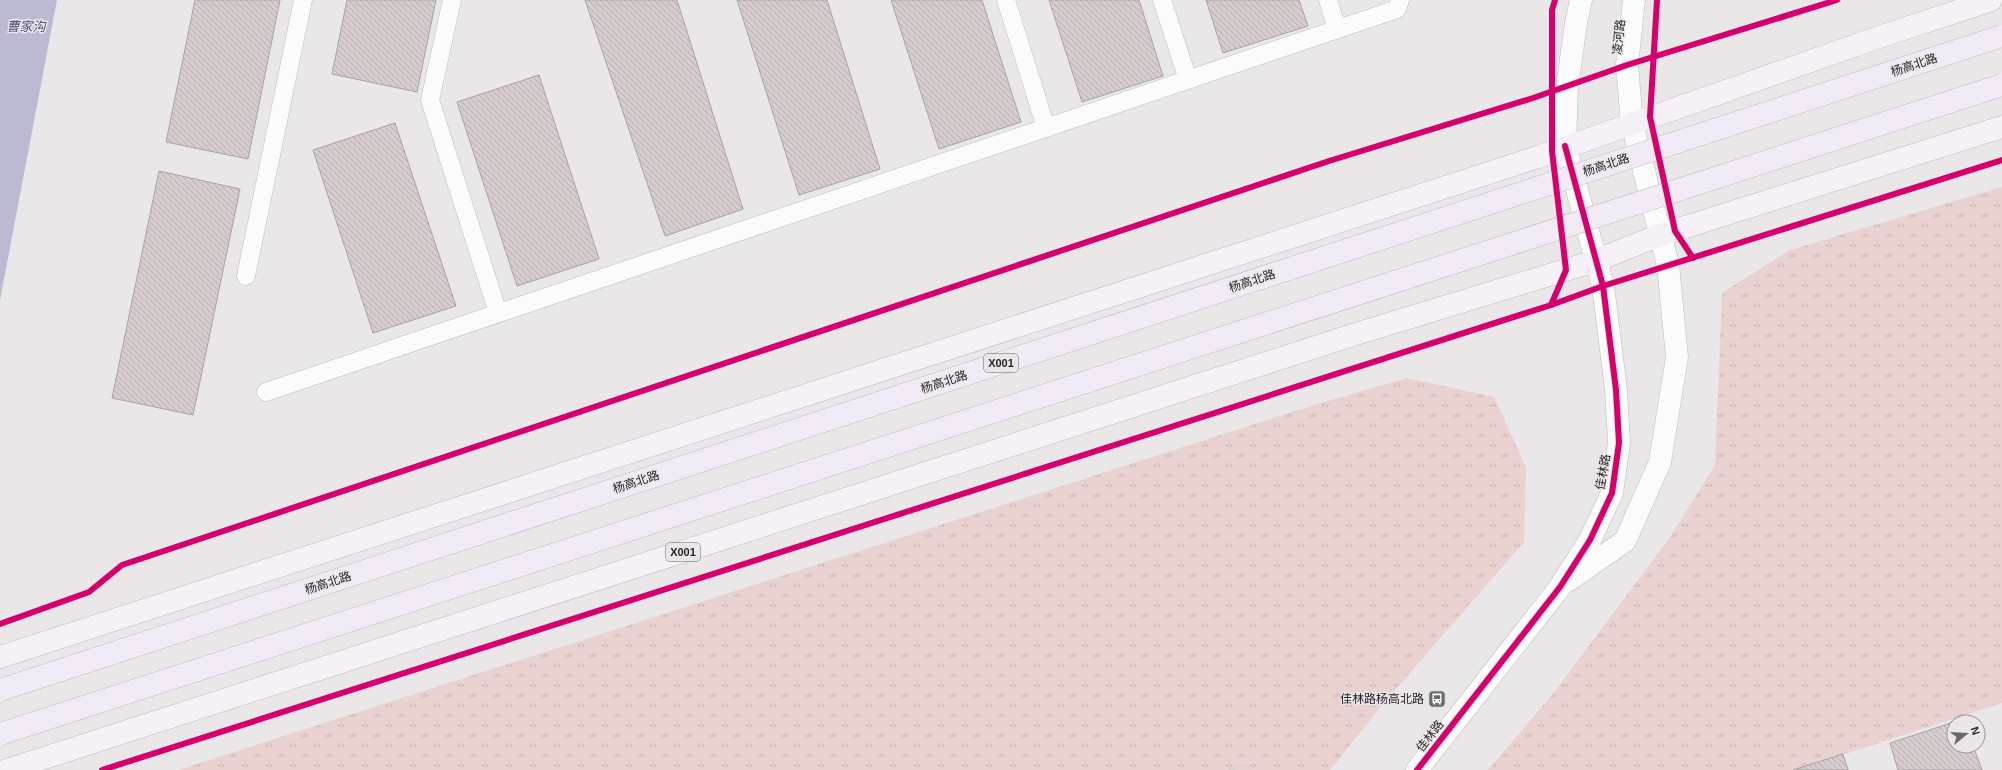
<svg xmlns="http://www.w3.org/2000/svg" width="2002" height="770" font-family="Helvetica,'Noto Sans SC',sans-serif">
	<style>
		.grass { fill: url(#grass-tufts) }
		.water { fill: #bcb9d3 }
		.building { fill: url(#building-back-hatch); stroke: #a5a3a4 }
		.lines { fill: none; stroke-linecap: round; stroke-linejoin: round }
		.lane-casing { stroke: #bebcbd; stroke-width: 19 }
		.secondary-casing { stroke: #bebcbd; stroke-width: 23 }
		.primary-casing { stroke: #c1b9c3; stroke-width: 23 }
		.path { stroke: #d1d0d0; stroke-width: 2.5; stroke-dasharray: 2 2; stroke-linecap: butt }
		.lane { stroke: #fcfbfc; stroke-width: 18 }
		.secondary { stroke: #fcfbfc; stroke-width: 22 }
		.primary { stroke: #f5f1f7; stroke-width: 22 }
		.highway-bridge-casing { stroke: #c1b9c3; stroke-width: 23; stroke-linecap: butt }
		.highway-bridge { stroke: #f2eaf4; stroke-width: 22 }
		.cycleway-casing { stroke: #ebe6e9; stroke-width: 8 }
		.cycleway { stroke: #d6006c; stroke-width: 6 }
		.labels { text-anchor: middle; dominant-baseline: central; stroke-width: 3; stroke-linejoin: round; paint-order: stroke }
		.shield { fill: #ebe6e9; stroke: #626061; stroke-width: 1 }
		.shield-label { font-size: 11px; font-weight: bold; fill: #282627 }
		.street-label { font-size: 12px; fill: #282627; stroke: #ebe6e9 }
		.poi-label { font-size: 12px; fill: #282627; stroke: #ebe6e9; text-anchor: end }
		.water-label { font-size: 13px; font-style: italic; fill: #554c80; stroke: #ebe6e9 }
	</style>
	<defs>
		<pattern id="grass-tufts" width="24" height="20" patternUnits="userSpaceOnUse"><rect width="24" height="20" fill="#e9d2cf"/><path d="M3 7l-1-3M5 7V3M7 7l1-3M15 17l-1-3M17 17v-4M19 17l1-3" fill="none" stroke="#c8b4b2"/></pattern>
		<pattern id="building-back-hatch" width="6" height="6" patternUnits="userSpaceOnUse"><rect width="6" height="6" fill="#d6ccce"/><path d="M-1 5l2 2M0 0l6 6M5-1l2 2" fill="none" stroke="#b8afb1"/></pattern>
	</defs>
	<rect width="100%" height="100%" fill="#eae7e9"/>
	<g class="grass">
		<path d="M 2002,187 L 2002,703 L 1796,770 L 1488,770 L 1552,695 L 1671,536 L 1715,465 L 1722,293 L 1790,250 Z"/>
		<path d="M 1407,378 L 1494,397 L 1526,467 L 1524,542 L 1382,705 L 1330,770 L 178,770 L 1314,405 Z"/>
	</g>
	<path class="water" d="M 0,0 L 57,0 L 0,300 Z"/>
	<g class="building">
		<path d="M 195,0 L 280,0 L 248,159 L 166,142 Z"/>
		<path d="M 347,0 L 436,0 L 417,92 L 332,74 Z"/>
		<path d="M 585,0 L 677,0 L 743,209 L 665,236 Z"/>
		<path d="M 737,0 L 827,0 L 880,169 L 799,195 Z"/>
		<path d="M 891,0 L 982,0 L 1021,122 L 939,149 Z"/>
		<path d="M 1049,0 L 1139,0 L 1163,76 L 1082,102 Z"/>
		<path d="M 1206,0 L 1299,0 L 1308,26 L 1223,53 Z"/>
		<path d="M 539,75 L 599,259 L 517,286 L 457,102 Z"/>
		<path d="M 395,123 L 456,306 L 373,333 L 313,150 Z"/>
		<path d="M 159,171 L 240,189 L 193,415 L 112,398 Z"/>
		<path d="M 1954,722 L 1954,746 L 1973,746 L 1982,770 L 1898,770 L 1890,743 Z"/>
		<path d="M 1843,754 L 1848,770 L 1793,770 Z"/>
	</g>
	<g class="lines">
		<defs>
			<g id="lane">
				<path d="M 452,0 L 430,100 L 498,313"/>
				<path d="M 1006,0 L 1046,128"/>
				<path d="M 1162,0 L 1188,80"/>
				<path d="M 1328,0 L 1337,29"/>
				<path d="M 246,276 L 303,0"/>
				<path d="M 266,392 L 1397,9 L 1400,0"/>
			</g>
			<g id="secondary">
				<path d="M 1569,580 L 1625,541 L 1660,462 L 1677,357 L 1668,265 L 1632,124 L 1627,65 L 1634,0"/>
				<path d="M 1417,770 L 1560,587 L 1590,540 L 1612,493 L 1619,443 L 1616,390 L 1603,286 L 1565,146 L 1567,87 L 1576,23 L 1581,0"/>
			</g>
			<g id="primary">
				<path d="M 0,657 L 1538,157 L 1882,36 L 1991,0"/>
				<path d="M 7,770 L 1359,333 L 1595,261 L 1660,235 L 2002,127"/>
			</g>
		</defs>
		<use href="#lane" class="lane-casing"/>
		<use href="#secondary" class="secondary-casing"/>
		<use href="#primary" class="primary-casing"/>
		<path class="path" d="M 1229,770 L 1244,765 L 1251,770"/>
		<use href="#lane" class="lane"/>
		<use href="#secondary" class="secondary"/>
		<use href="#primary" class="primary"/>
		<defs>
			<g id="highway-bridge">
				<path d="M 0,690 L 2002,36"/>
				<path d="M 0,734 L 2002,85"/>
			</g>
		</defs>
		<use href="#highway-bridge" class="highway-bridge-casing"/>
		<use href="#highway-bridge" class="highway-bridge"/>
		<defs>
			<g id="cycleway">
				<path d="M 1657,0 L 1650,117 L 1675,231 L 1693,258"/>
				<path d="M 1551,305 L 1566,270 L 1552,151 L 1552,10 L 1555,0"/>
				<path d="M 0,624 L 89,592 L 122,565 L 1329,161 L 1533,98 L 1627,65 L 1837,0"/>
				<path d="M 102,770 L 1551,305 L 1603,286 L 2002,160"/>
				<path d="M 1417,770 L 1560,587 L 1590,540 L 1612,493 L 1619,443 L 1616,390 L 1603,286 L 1565,146"/>
			</g>
		</defs>
		<use href="#cycleway" class="cycleway-casing"/>
		<use href="#cycleway" class="cycleway"/>
	</g>
	<defs>
		<symbol id="bus-square" viewBox="-11 -11 22 22"><rect x="-9" y="-9" width="18" height="18" rx="4" fill="#6c6a6b" stroke="#ebe6e9"/><path d="M-5-6H5V4H4V6H2V4H-2V6H-4V4H-5ZM-3.5-4V0h7V-4ZM-3.5 1.2v1.5H-2V1.2ZM2 1.2v1.5H3.5V1.2Z" fill="#fff"/></symbol>
	</defs>
	<g fill-rule="evenodd">
		<use href="#bus-square" x="1427" y="689" width="20" height="20"/>
	</g>
	<g class="labels">
		<g class="shield">
			<rect x="984" y="354" width="34" height="18" rx="3"/>
			<rect x="666" y="543" width="34" height="18" rx="3"/>
		</g>
		<g class="shield-label">
			<text x="1001" y="363">X001</text>
			<text x="683" y="552">X001</text>
		</g>
		<g class="street-label">
			<text transform="translate(1619 37) rotate(-84)">凌河路</text>
			<text transform="translate(1914 65) rotate(-18)">杨高北路</text>
			<text transform="translate(1606 165) rotate(-18)">杨高北路</text>
			<text transform="translate(1252 281) rotate(-18)">杨高北路</text>
			<text transform="translate(944 382) rotate(-18)">杨高北路</text>
			<text transform="translate(1603 472) rotate(-80)">佳林路</text>
			<text transform="translate(636 482) rotate(-18)">杨高北路</text>
			<text transform="translate(328 583) rotate(-18)">杨高北路</text>
			<text transform="translate(1430 736) rotate(-52)">佳林路</text>
		</g>
		<g class="poi-label">
			<text x="1424" y="699">佳林路杨高北路</text>
		</g>
		<g class="water-label">
			<text x="26" y="26">曹家沟</text>
		</g>
	</g>
	<g transform="translate(1966 734) rotate(72)"><circle r="19" fill="#ebe6e9" stroke="#9d999b"/>
	<path d="M0-3L7 15L0 10L-7 15Z" fill="#6c6a6b"/>
	<text y="-6" font-size="11" font-weight="bold" text-anchor="middle" fill="#282627">N</text>
	</g>
</svg>
